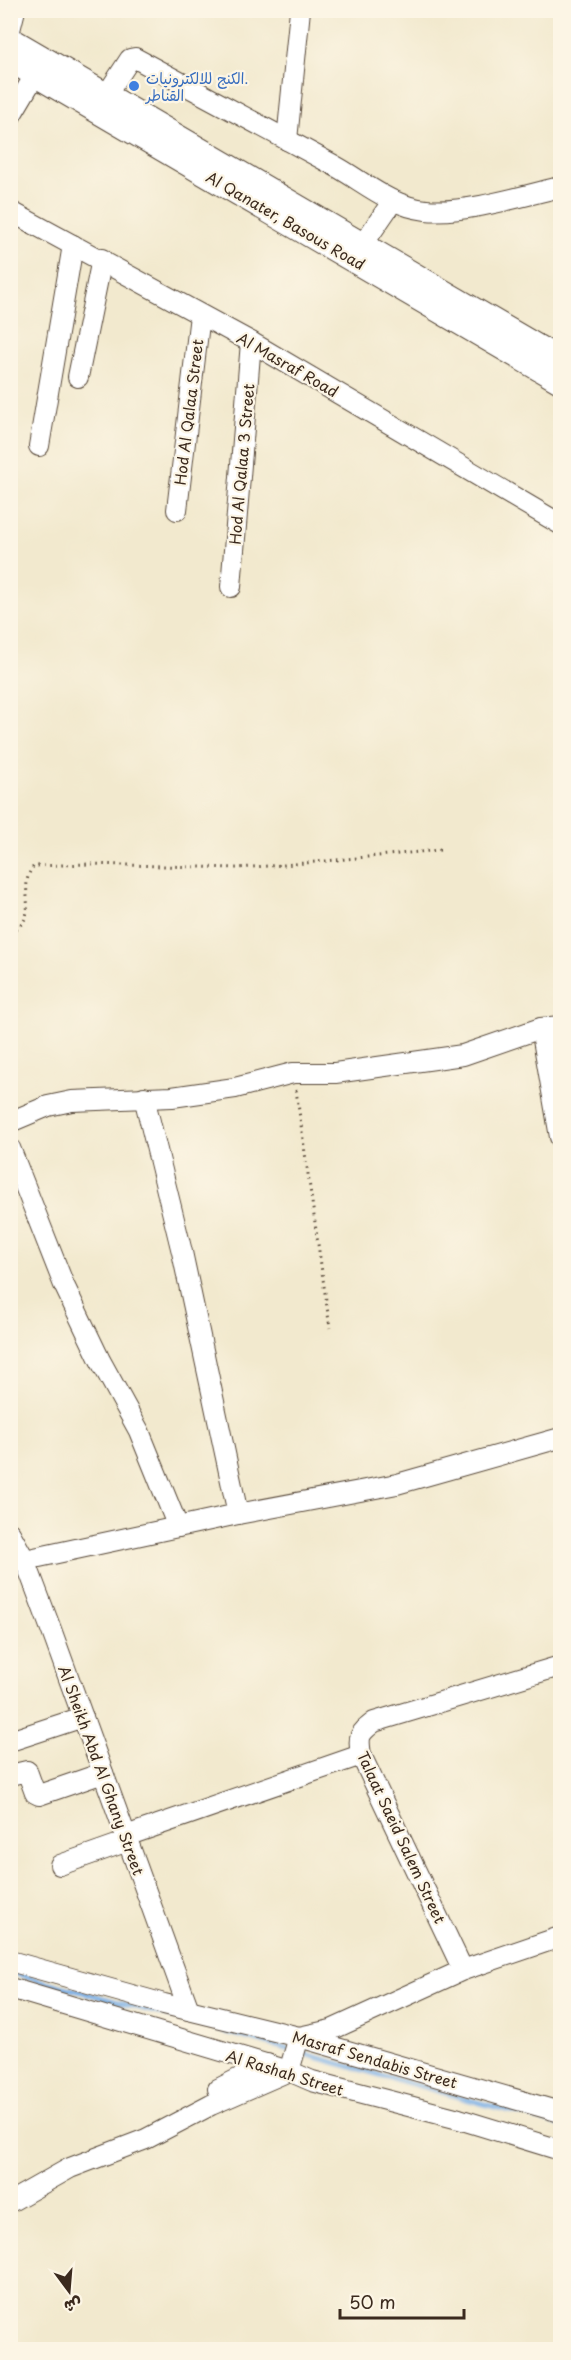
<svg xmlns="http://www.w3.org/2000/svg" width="571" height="2360" font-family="'Playpen Sans','Playpen Sans Arabic',sans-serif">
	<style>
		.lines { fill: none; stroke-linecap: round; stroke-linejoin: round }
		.stream { stroke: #78afe7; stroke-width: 5 }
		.minor-casing { stroke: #564738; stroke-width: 22 }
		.major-casing { stroke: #564738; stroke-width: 26 }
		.path { stroke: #564738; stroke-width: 3; stroke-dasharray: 1.5 4.5; stroke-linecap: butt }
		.minor { stroke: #fff; stroke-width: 20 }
		.major { stroke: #fff; stroke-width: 24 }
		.shop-dot { fill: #3f7fe0; stroke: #fcf5e5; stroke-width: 2 }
		.labels { text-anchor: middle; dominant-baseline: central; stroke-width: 4.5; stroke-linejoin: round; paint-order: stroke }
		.shop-label { font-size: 15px; fill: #366cbe; stroke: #fcf5e5; text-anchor: start }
		.street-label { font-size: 15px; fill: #3b2a1e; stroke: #fcf5e5 }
	</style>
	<rect width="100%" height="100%" fill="#fcf5e5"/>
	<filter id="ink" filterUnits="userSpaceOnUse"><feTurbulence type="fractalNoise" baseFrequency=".0167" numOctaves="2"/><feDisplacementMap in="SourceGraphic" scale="12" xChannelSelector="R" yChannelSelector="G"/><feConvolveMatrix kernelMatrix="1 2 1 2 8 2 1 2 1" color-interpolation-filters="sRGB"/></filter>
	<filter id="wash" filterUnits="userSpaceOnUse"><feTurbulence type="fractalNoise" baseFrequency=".008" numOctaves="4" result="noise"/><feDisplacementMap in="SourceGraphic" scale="24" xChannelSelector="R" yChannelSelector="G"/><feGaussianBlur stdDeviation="1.35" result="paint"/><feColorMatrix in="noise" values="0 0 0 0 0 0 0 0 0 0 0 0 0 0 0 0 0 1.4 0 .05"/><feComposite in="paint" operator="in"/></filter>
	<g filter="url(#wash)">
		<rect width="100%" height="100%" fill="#f2e9ce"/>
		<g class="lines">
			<path class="stream" d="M 10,1972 L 560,2125"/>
		</g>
	</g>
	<g filter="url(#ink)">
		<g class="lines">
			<defs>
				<g id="minor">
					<path d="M 10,30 L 15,10"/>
					<path d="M 107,94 L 130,59 L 135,58 C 199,93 264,127 328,162 C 361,179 388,206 426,210 C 463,214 523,196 560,187"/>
					<path d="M 10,117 L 35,75"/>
					<path d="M 287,140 L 300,10"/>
					<path d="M 10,211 L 251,342 L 560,524"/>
					<path d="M 355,256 L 392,202"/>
					<path d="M 78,377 L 102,259"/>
					<path d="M 39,446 L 73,245"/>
					<path d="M 177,510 L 200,315"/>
					<path d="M 231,587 L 251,342"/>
					<path d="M 541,1028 L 560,1137"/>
					<path d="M 144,1097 L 182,1252 L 238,1514"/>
					<path d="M 10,1122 L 48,1106 L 72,1101 L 172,1097 L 235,1088 L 293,1073 L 335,1073 L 463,1055 L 541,1028 L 560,1026"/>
					<path d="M 10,1148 L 64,1285 L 100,1360 L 139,1431 L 178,1527"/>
					<path d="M 10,1533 L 25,1560 L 52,1632 L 189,2010"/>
					<path d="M 25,1560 L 238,1514 L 397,1484 L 560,1438"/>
					<path d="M 10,1741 L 83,1717"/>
					<path d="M 10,1775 L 27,1771 L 35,1793 L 39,1795 L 103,1773"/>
					<path d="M 126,1836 L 361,1755"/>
					<path d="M 60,1865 L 128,1841"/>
					<path d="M 10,1961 L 164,2004 L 299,2037 L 560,2112"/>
					<path d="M 463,1970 L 361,1755 C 358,1735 359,1734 374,1722 L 560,1666"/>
					<path d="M 10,1988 L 289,2071 L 312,2081 L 459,2119 L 560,2150"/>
					<path d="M 218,2089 L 267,2064"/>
					<path d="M 10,2202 L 70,2168 L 146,2139 L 211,2105 L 289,2071 L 299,2037 L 331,2030 L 463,1970 L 560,1937"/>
				</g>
				<g id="major">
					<path d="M 10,39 L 560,360"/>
					<path d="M 10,60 L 560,381"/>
				</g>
			</defs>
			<use href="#minor" class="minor-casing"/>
			<use href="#major" class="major-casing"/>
			<g class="path">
				<path d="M 10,931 C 43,919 15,886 34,866 L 89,864 L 236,868 L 284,865 L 440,850"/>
				<path d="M 296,1090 L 330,1328"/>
			</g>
			<use href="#minor" class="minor"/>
			<use href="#major" class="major"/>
		</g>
	</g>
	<circle class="shop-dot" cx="134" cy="86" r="6"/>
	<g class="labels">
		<g class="shop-label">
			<text x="146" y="77">الكنج للالكترونيات.<tspan x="146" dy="17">القناطر</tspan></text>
		</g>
		<g class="street-label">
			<text transform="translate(286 220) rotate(30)">Al Qanater, Basous Road</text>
			<text transform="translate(288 364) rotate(30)">Al Masraf Road</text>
			<text transform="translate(188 412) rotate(-83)">Hod Al Qalaa Street</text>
			<text transform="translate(241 464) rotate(-85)">Hod Al Qalaa 3 Street</text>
			<text transform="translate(102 1770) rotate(70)">Al Sheikh Abd Al Ghany Street</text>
			<text transform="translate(402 1837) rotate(65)">Talaat Saeid Salem Street</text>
			<text transform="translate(375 2059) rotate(16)">Masraf Sendabis Street</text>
			<text transform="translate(285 2072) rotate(17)">Al Rashah Street</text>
		</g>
	</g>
	<rect width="571" height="2360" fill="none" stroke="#fcf5e5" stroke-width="36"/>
	<g transform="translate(69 2291) rotate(164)" stroke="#fcf5e5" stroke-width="4.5" paint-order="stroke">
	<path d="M0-4.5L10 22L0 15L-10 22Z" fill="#3b2a1e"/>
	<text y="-9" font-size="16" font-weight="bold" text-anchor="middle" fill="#3b2a1e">ش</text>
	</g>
	<path d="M340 2309v9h124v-9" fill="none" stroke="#3b2a1e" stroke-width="3"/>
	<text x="349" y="2309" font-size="18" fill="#3b2a1e" stroke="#fcf5e5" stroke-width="4.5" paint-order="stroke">50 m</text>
</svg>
